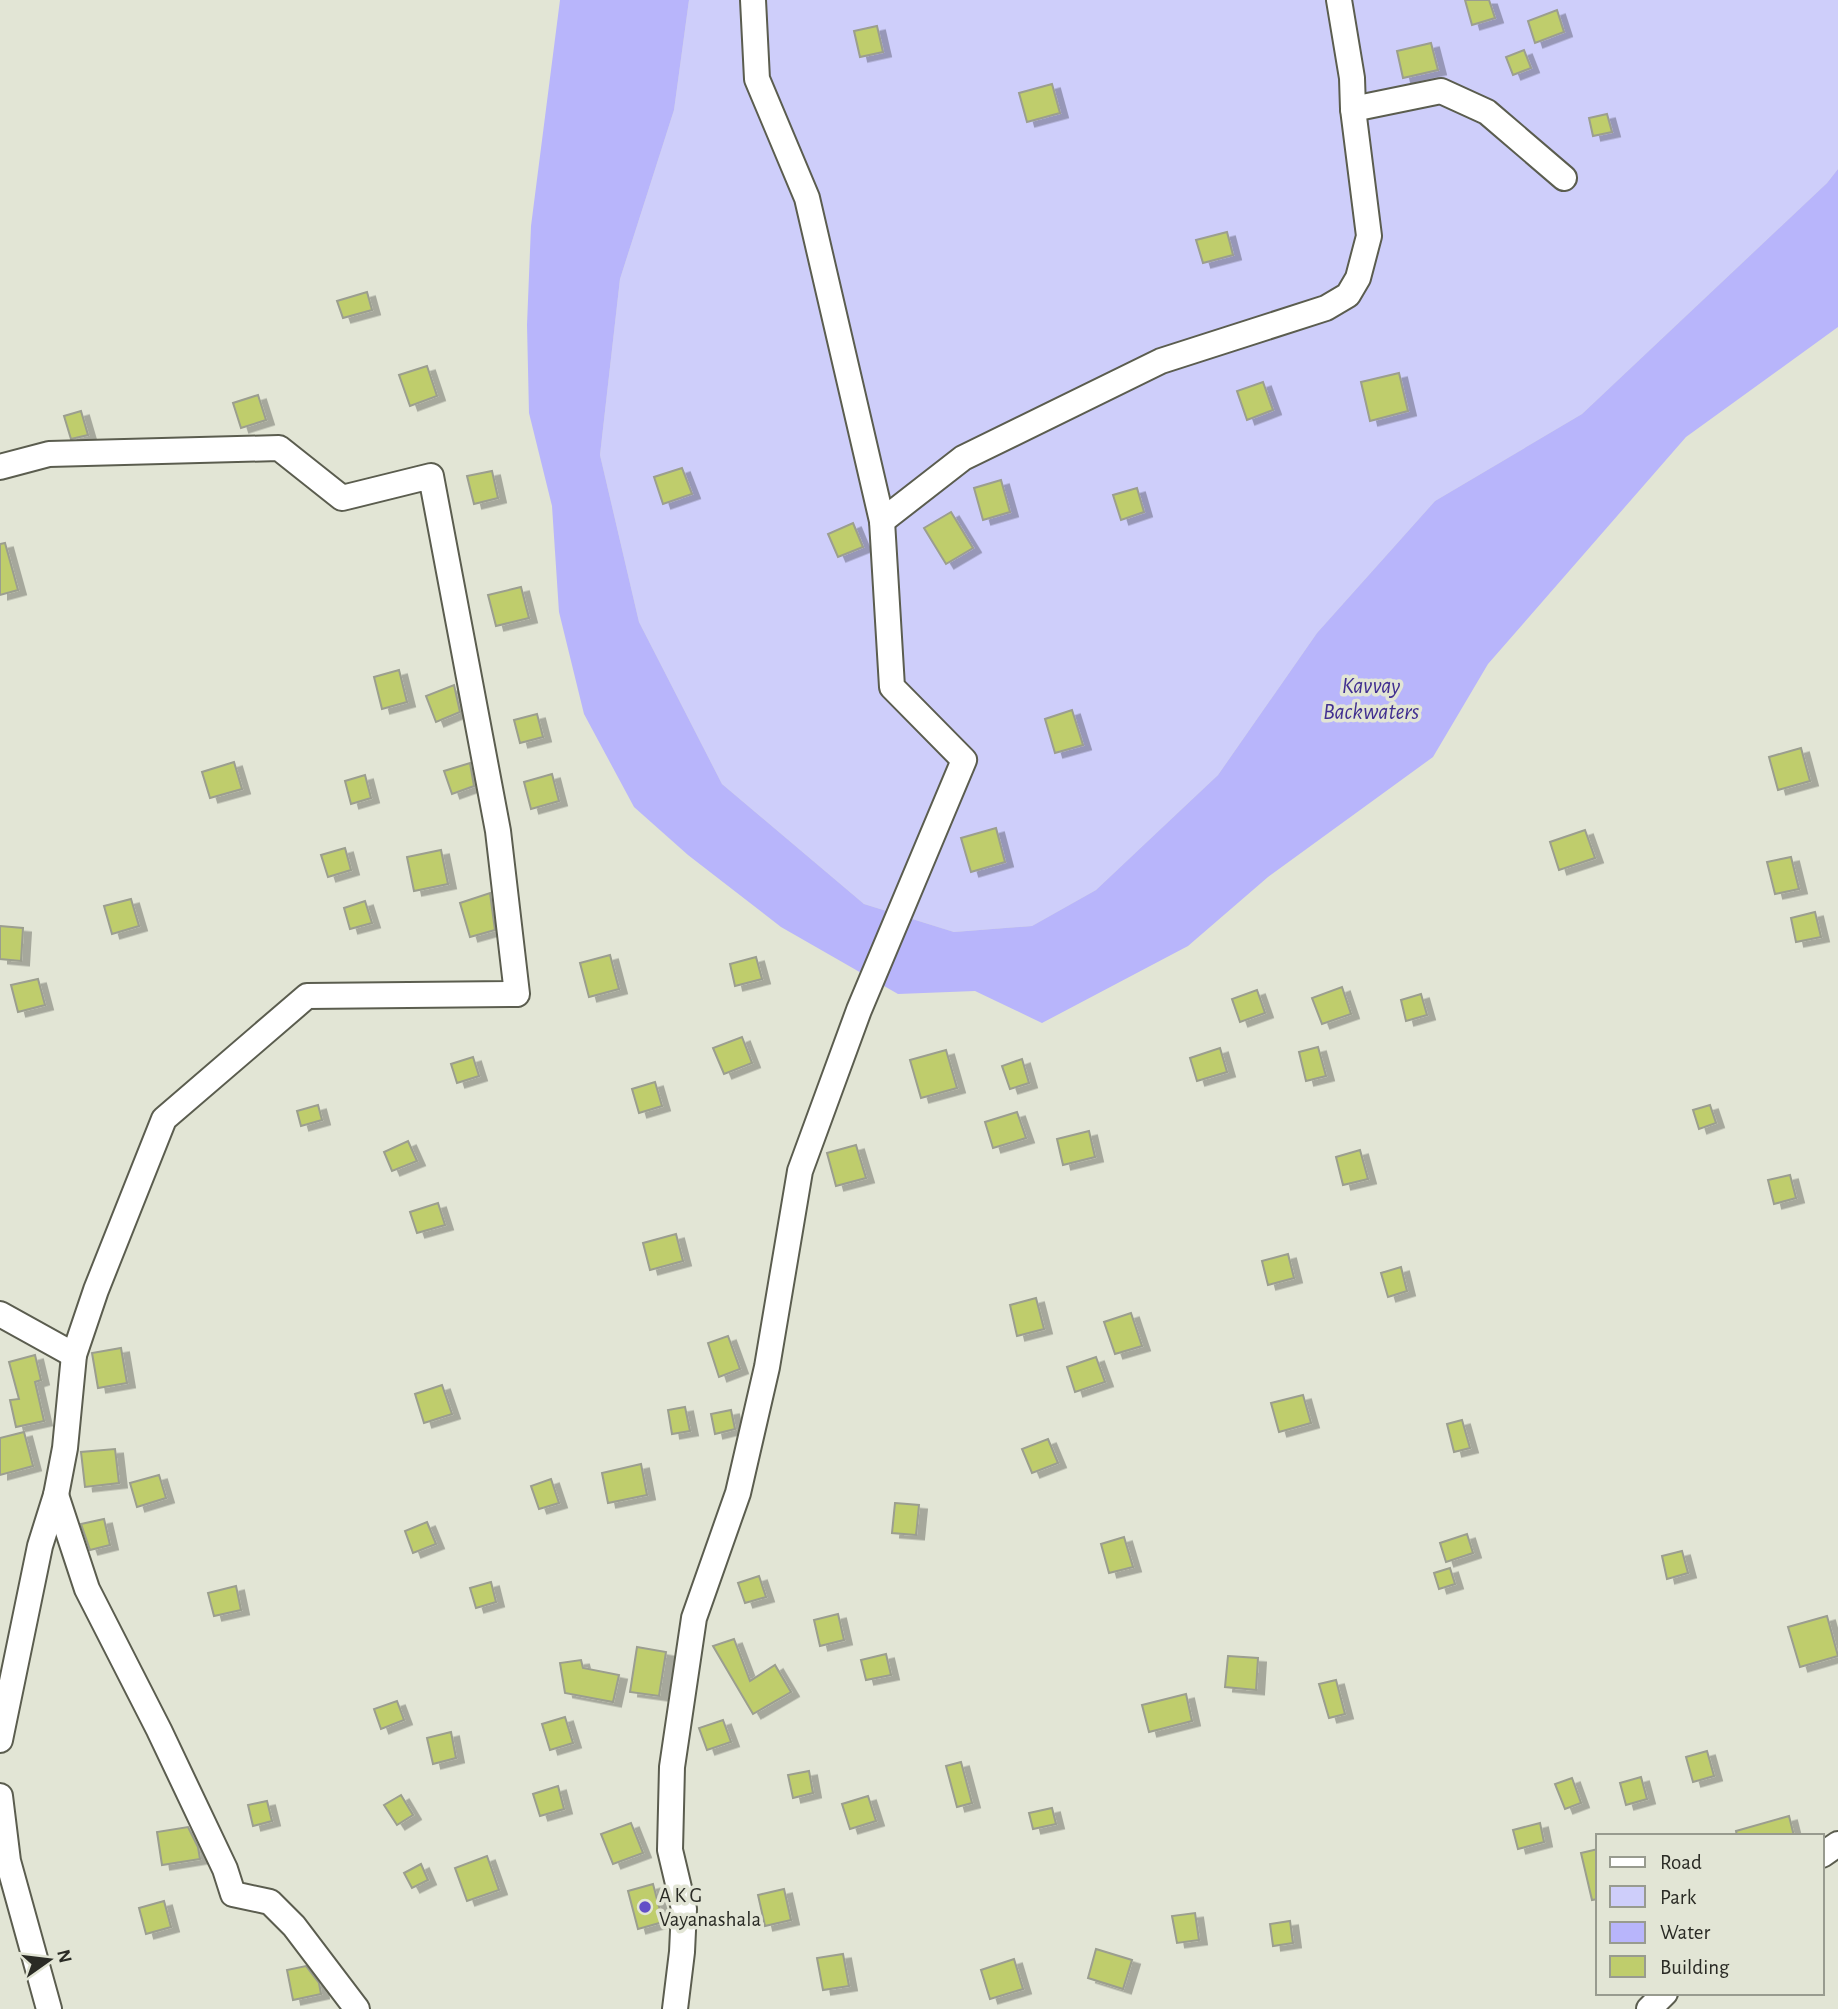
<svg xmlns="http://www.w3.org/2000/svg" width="1838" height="2009" font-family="'Alegreya Sans',sans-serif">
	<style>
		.green { fill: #cecefa }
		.water { fill: #b8b5fb }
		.building { fill: #bfcd6c; stroke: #9b9e8f; stroke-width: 2; filter: url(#shadow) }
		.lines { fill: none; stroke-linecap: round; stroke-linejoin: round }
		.minor-casing { stroke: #5b5d4f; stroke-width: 28 }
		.minor { stroke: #fff; stroke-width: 24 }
		.poi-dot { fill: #624ec7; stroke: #e2e5d5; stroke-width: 2.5 }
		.labels { text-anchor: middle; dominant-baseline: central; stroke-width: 7; stroke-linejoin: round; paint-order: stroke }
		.poi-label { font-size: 21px; fill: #2a2b25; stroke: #e2e5d5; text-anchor: start }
		.water-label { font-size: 23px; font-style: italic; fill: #412f90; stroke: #e2e5d5 }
	</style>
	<defs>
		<filter id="shadow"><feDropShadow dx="8" dy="4.5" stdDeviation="0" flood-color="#0004"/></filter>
	</defs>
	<rect width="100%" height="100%" fill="#e2e5d5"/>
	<path class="green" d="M 689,0 L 1838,0 L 1838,169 L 1827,183 L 1582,414 L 1435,501 L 1317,633 L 1218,775 L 1096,890 L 1032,926 L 954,932 L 864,904 L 722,784 L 639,622 L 600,455 L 620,279 L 674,110 Z"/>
	<path class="water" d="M 560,0 L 689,0 L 674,110 L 620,279 L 600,455 L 639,622 L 722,784 L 864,904 L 954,932 L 1032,926 L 1096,890 L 1218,775 L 1317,633 L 1435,501 L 1582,414 L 1827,183 L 1838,169 L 1838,327 L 1686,437 L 1488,664 L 1433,757 L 1268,877 L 1188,946 L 1042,1023 L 975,991 L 898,994 L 781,927 L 688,855 L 634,807 L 584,714 L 559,612 L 552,506 L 529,413 L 527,325 L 531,226 Z"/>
	<g class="building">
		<path d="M 1465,0 L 1489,0 L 1495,18 L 1472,25 Z"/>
		<path d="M 1557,10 L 1564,32 L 1535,43 L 1528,21 Z"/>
		<path d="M 877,26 L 883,52 L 860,57 L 854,31 Z"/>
		<path d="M 1431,43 L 1438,70 L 1403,78 L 1397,51 Z"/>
		<path d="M 1524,50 L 1531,68 L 1513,75 L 1506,57 Z"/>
		<path d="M 1052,84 L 1060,113 L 1027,122 L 1019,93 Z"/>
		<path d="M 1607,114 L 1612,132 L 1593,136 L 1589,118 Z"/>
		<path d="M 1227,232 L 1233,255 L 1203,263 L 1196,240 Z"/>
		<path d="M 367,292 L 372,310 L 343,318 L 337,301 Z"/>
		<path d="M 427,366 L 437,396 L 410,406 L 399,375 Z"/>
		<path d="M 1399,373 L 1408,411 L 1370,421 L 1361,382 Z"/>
		<path d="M 1263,382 L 1273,410 L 1247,420 L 1237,391 Z"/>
		<path d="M 258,395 L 266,420 L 241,428 L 233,403 Z"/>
		<path d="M 81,411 L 88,435 L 71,439 L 64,416 Z"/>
		<path d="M 682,468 L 692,494 L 663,504 L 654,477 Z"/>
		<path d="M 492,471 L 498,498 L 474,504 L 467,476 Z"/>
		<path d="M 1001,480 L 1010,512 L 983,520 L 974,488 Z"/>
		<path d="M 1137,488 L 1144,512 L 1121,520 L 1113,495 Z"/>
		<path d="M 951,512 L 973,548 L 946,564 L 924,528 Z"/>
		<path d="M 853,523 L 863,547 L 838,557 L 828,534 Z"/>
		<path d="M 5,543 L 18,590 L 0,595 L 0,544 Z"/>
		<path d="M 521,587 L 529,618 L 496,626 L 488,595 Z"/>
		<path d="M 399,670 L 407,702 L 382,709 L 374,677 Z"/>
		<path d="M 454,685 L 460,712 L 436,722 L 426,696 Z"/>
		<path d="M 1072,710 L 1083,745 L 1055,753 L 1045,719 Z"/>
		<path d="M 537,714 L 543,737 L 520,743 L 514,720 Z"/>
		<path d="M 1801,748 L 1810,781 L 1778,790 L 1769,757 Z"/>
		<path d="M 234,762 L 242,789 L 210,798 L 202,772 Z"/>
		<path d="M 470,763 L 474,786 L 452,794 L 444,771 Z"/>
		<path d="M 552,774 L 559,801 L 531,809 L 524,782 Z"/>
		<path d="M 365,775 L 371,798 L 351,804 L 345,781 Z"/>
		<path d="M 996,828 L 1005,862 L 971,872 L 961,838 Z"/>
		<path d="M 1585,830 L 1595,858 L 1559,870 L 1550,842 Z"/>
		<path d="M 345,848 L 351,870 L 328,877 L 321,855 Z"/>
		<path d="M 441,850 L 448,884 L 414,891 L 407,857 Z"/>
		<path d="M 1791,857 L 1799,889 L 1775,894 L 1767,862 Z"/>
		<path d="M 490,893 L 495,930 L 470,937 L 460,903 Z"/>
		<path d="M 131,899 L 139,926 L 112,934 L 104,906 Z"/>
		<path d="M 365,901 L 372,923 L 350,929 L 344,908 Z"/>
		<path d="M 1815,912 L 1821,937 L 1796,942 L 1791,918 Z"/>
		<path d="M 0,926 L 23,928 L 21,961 L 0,959 Z"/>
		<path d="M 610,955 L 619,989 L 589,997 L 580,963 Z"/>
		<path d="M 756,957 L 762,979 L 735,986 L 730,964 Z"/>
		<path d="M 38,979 L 45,1005 L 18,1012 L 11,985 Z"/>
		<path d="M 1342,987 L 1351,1014 L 1322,1024 L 1312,998 Z"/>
		<path d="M 1257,990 L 1265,1013 L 1240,1022 L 1232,999 Z"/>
		<path d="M 1421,994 L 1427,1015 L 1406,1021 L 1401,1000 Z"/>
		<path d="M 742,1037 L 752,1063 L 724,1074 L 713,1048 Z"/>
		<path d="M 1318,1047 L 1326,1076 L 1306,1081 L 1299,1052 Z"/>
		<path d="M 1220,1048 L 1227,1072 L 1197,1081 L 1190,1058 Z"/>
		<path d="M 946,1050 L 957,1088 L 921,1098 L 910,1060 Z"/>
		<path d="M 473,1057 L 479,1076 L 457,1083 L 451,1064 Z"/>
		<path d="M 1022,1059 L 1029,1083 L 1010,1089 L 1002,1066 Z"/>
		<path d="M 655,1082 L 662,1106 L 639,1113 L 632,1089 Z"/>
		<path d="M 318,1105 L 322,1120 L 301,1126 L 297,1111 Z"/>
		<path d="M 1710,1105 L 1716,1123 L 1699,1129 L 1693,1110 Z"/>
		<path d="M 1017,1112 L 1026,1138 L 993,1148 L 985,1122 Z"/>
		<path d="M 1089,1131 L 1095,1157 L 1063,1165 L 1057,1139 Z"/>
		<path d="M 408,1141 L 417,1161 L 392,1171 L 384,1152 Z"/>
		<path d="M 856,1145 L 866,1178 L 836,1186 L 827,1153 Z"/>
		<path d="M 1360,1150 L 1368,1179 L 1343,1185 L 1336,1157 Z"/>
		<path d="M 1790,1175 L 1796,1198 L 1774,1204 L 1768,1180 Z"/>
		<path d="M 438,1203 L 445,1225 L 417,1233 L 410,1212 Z"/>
		<path d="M 676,1234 L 683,1261 L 650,1270 L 643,1243 Z"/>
		<path d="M 1288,1254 L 1294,1278 L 1268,1285 L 1262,1261 Z"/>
		<path d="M 1401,1267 L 1407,1291 L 1388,1297 L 1381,1273 Z"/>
		<path d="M 1036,1298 L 1044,1329 L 1017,1336 L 1010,1305 Z"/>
		<path d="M 1131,1313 L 1142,1346 L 1115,1354 L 1104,1322 Z"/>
		<path d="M 728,1336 L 740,1369 L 719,1377 L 708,1343 Z"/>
		<path d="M 121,1348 L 127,1383 L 98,1388 L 92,1353 Z"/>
		<path d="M 35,1355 L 41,1380 L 35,1382 L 44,1421 L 16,1427 L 10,1400 L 19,1399 L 9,1362 Z"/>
		<path d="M 1096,1357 L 1105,1382 L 1075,1392 L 1067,1367 Z"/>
		<path d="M 442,1385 L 452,1414 L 424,1423 L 415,1394 Z"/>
		<path d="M 1303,1395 L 1311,1423 L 1279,1432 L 1271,1403 Z"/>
		<path d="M 685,1407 L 690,1431 L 672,1434 L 668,1410 Z"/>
		<path d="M 731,1410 L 735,1429 L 715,1434 L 711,1414 Z"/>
		<path d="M 1462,1420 L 1470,1448 L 1454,1452 L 1447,1424 Z"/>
		<path d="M 24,1432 L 33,1466 L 0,1475 L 0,1438 Z"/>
		<path d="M 1048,1439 L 1058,1463 L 1032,1473 L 1022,1449 Z"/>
		<path d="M 115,1449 L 119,1483 L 85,1487 L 81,1452 Z"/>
		<path d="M 641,1464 L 647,1495 L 608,1503 L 602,1473 Z"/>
		<path d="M 159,1475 L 166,1498 L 137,1507 L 130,1483 Z"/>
		<path d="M 551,1479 L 559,1503 L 539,1509 L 531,1486 Z"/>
		<path d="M 895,1503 L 919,1505 L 916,1535 L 892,1533 Z"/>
		<path d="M 104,1519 L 110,1545 L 90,1550 L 81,1524 Z"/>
		<path d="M 427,1522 L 436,1544 L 413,1553 L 405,1531 Z"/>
		<path d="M 1467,1534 L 1473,1553 L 1446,1562 L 1440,1543 Z"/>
		<path d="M 1124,1537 L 1133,1567 L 1109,1573 L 1101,1544 Z"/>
		<path d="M 1682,1551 L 1688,1573 L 1667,1579 L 1662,1556 Z"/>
		<path d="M 1450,1568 L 1455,1584 L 1439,1589 L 1434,1573 Z"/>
		<path d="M 759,1576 L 766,1597 L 745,1603 L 738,1583 Z"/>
		<path d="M 491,1582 L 496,1602 L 476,1608 L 470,1588 Z"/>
		<path d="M 236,1586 L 241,1610 L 214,1616 L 208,1593 Z"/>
		<path d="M 838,1614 L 844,1640 L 820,1646 L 814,1620 Z"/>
		<path d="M 1827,1616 L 1838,1656 L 1800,1667 L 1788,1627 Z"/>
		<path d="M 734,1639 L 750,1681 L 775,1665 L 791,1692 L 753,1714 L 713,1646 Z"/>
		<path d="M 637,1647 L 666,1652 L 659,1696 L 630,1692 Z"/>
		<path d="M 886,1654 L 891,1675 L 866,1680 L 861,1660 Z"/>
		<path d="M 1228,1656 L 1258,1658 L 1256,1690 L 1225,1687 Z"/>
		<path d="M 581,1660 L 583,1668 L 619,1675 L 613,1702 L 565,1693 L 560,1663 Z"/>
		<path d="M 1336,1680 L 1345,1714 L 1329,1718 L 1319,1684 Z"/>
		<path d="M 1186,1694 L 1192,1721 L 1149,1732 L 1142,1705 Z"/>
		<path d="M 397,1701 L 404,1720 L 381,1729 L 374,1709 Z"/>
		<path d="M 565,1717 L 573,1743 L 550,1750 L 542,1724 Z"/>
		<path d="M 723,1720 L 731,1742 L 707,1750 L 699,1728 Z"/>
		<path d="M 451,1732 L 456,1758 L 433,1764 L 427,1738 Z"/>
		<path d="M 1707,1751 L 1714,1776 L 1693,1782 L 1686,1757 Z"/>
		<path d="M 961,1762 L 972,1803 L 957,1807 L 946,1766 Z"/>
		<path d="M 809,1771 L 813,1793 L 793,1798 L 788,1775 Z"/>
		<path d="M 1641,1777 L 1647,1799 L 1626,1805 L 1620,1783 Z"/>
		<path d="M 1572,1778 L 1581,1803 L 1565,1809 L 1555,1784 Z"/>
		<path d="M 558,1786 L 564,1809 L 540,1816 L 533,1794 Z"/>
		<path d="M 401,1795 L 413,1815 L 397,1825 L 384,1805 Z"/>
		<path d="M 868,1796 L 876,1821 L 850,1829 L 842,1804 Z"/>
		<path d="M 267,1801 L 272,1821 L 253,1826 L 248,1805 Z"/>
		<path d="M 1052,1808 L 1056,1824 L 1033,1829 L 1029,1813 Z"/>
		<path d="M 1789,1816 L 1794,1836 L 1737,1836 L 1736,1831 Z"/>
		<path d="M 631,1823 L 643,1853 L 613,1864 L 601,1834 Z"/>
		<path d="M 1540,1823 L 1544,1842 L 1518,1849 L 1513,1830 Z"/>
		<path d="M 188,1827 L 198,1847 L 200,1859 L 162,1865 L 157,1832 Z"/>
		<path d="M 1598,1849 L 1598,1899 L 1592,1900 L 1581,1853 Z"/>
		<path d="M 487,1856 L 499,1890 L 467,1901 L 455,1868 Z"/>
		<path d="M 421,1864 L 428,1880 L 412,1888 L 404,1873 Z"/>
		<path d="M 653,1884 L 663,1922 L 638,1929 L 628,1891 Z"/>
		<path d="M 784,1889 L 791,1920 L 765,1926 L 758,1895 Z"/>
		<path d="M 164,1901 L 171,1927 L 146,1934 L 139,1908 Z"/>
		<path d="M 1195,1913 L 1199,1940 L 1177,1943 L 1172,1916 Z"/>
		<path d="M 1290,1921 L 1293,1943 L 1273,1946 L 1270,1924 Z"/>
		<path d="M 1096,1949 L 1132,1960 L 1123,1989 L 1088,1978 Z"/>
		<path d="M 843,1954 L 849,1986 L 823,1990 L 817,1958 Z"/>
		<path d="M 1014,1959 L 1023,1989 L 990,1999 L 981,1970 Z"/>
		<path d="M 306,1966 L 319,1983 L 321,1994 L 293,2000 L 287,1970 Z"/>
	</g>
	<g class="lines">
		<defs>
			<g id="minor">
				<path d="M 1353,109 L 1441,91 L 1487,112 L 1564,178"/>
				<path d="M 0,467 L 49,454 L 279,448 L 342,498 L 431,476 L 498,831 L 517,994 L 307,996 L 164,1119 L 96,1290 L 74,1355 L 65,1448 L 56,1495 L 40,1546 L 0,1740"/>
				<path d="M 882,521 L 963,458 L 1161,361 L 1326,308 L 1348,295 L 1358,278 L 1369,236 L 1353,109 L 1352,78 L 1339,0"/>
				<path d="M 0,1314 L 74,1355"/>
				<path d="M 56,1495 L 87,1589 L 159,1730 L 225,1869 L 233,1894 L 270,1902 L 294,1926 L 357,2009"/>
				<path d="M 0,1796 L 8,1861 L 49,2009"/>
				<path d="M 1822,1855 L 1838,1844"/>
				<path d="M 675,2009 L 682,1952 L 684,1909 L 670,1850 L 672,1767 L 694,1618 L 738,1493 L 767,1367 L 800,1171 L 859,1010 L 964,760 L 892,687 L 882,521 L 807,198 L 757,79 L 753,0"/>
				<path d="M 1649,2009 L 1665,1993"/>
			</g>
		</defs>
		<use href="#minor" class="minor-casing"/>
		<use href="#minor" class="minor"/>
	</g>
	<circle class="poi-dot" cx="645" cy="1907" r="7"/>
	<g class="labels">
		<g class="poi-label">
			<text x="659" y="1895">A K G<tspan x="659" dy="24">Vayanashala</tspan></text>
		</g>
		<g class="water-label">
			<text x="1371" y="686">Kavvay<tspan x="1371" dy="26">Backwaters</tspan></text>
		</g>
	</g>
	<rect x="1596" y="1834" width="228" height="161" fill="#e2e5d5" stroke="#989b8f" stroke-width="2"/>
	<rect x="1610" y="1857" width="35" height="10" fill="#ffffff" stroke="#989b8f" stroke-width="2"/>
	<text x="1660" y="1869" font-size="21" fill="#2a2b25">Road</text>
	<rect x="1610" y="1886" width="35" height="21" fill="#cecefa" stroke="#989b8f" stroke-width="2"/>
	<text x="1660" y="1904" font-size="21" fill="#2a2b25">Park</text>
	<rect x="1610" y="1922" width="35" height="21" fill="#b8b5fb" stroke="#989b8f" stroke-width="2"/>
	<text x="1660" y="1939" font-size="21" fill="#2a2b25">Water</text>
	<rect x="1610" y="1956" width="35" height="21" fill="#bfcd6c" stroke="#989b8f" stroke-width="2"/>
	<text x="1660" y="1974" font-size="21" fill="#2a2b25">Building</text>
	<g transform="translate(49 1960) rotate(76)" stroke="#e2e5d5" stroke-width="5" paint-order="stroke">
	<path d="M0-5L12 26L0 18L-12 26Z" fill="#2a2b25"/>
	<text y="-10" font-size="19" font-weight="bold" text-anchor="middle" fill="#2a2b25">N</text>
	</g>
</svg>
